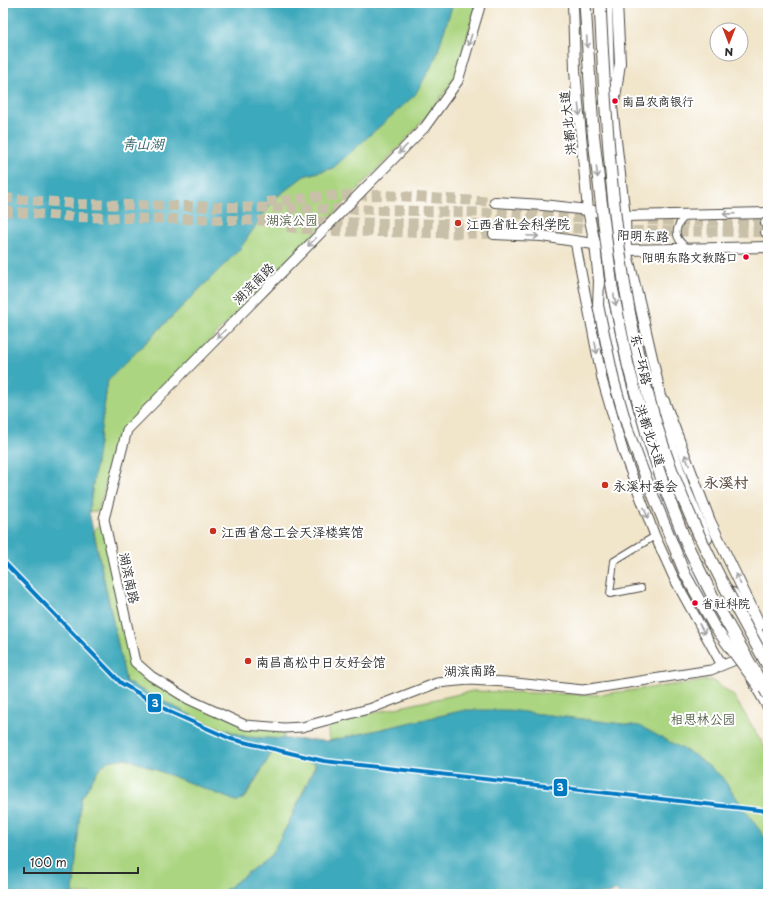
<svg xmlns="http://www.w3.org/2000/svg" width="771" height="897" font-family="'Playpen Sans','LXGW WenKai TC',sans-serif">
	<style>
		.green { fill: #acd581; stroke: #6c8056 }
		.water { fill: #3da9bc; stroke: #346a74 }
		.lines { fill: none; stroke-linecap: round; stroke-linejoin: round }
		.primary-tunnel { stroke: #c9c0aa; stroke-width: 10; stroke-dasharray: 10 5; stroke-linecap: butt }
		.street-casing { stroke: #494743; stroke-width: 8 }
		.secondary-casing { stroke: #494743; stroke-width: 11 }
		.primary-casing { stroke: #494743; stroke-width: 12 }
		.street { stroke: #fff; stroke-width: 6 }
		.secondary { stroke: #fff; stroke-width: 9 }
		.primary { stroke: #fff; stroke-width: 10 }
		.primary-bridge-casing { stroke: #494743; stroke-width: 12; stroke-linecap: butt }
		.highway-bridge-casing { stroke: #494743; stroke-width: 13; stroke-linecap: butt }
		.primary-bridge { stroke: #fff; stroke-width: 10 }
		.highway-bridge { stroke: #fff; stroke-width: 11 }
		.metro-1-casing { stroke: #fff; stroke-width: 7 }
		.metro-1 { stroke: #0079c3; stroke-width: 4 }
		.oneway { stroke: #a0a0a0 }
		.bus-dot { fill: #e4002b; stroke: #fff; stroke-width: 1.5 }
		.poi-dot { fill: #c8321e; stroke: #fff; stroke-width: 1.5 }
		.labels { text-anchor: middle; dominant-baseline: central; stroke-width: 4; stroke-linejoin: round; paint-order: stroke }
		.bus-label { font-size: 12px; fill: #2b2b2b; stroke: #fff; text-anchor: start }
		.street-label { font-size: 13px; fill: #2b2b2b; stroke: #fff }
		.park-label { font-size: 13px; fill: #525e45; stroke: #fff }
		.poi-label { font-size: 13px; fill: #2b2b2b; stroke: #fff; text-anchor: start }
		.water-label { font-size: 14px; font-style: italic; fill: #33646c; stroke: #fff }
		.quarter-label { font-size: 15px; font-weight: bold; fill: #635243; stroke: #fff }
		.line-badge { stroke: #fff; stroke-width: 1.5 }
		.badge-label { font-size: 11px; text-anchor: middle; font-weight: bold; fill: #fff }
	</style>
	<rect width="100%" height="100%" fill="#fff"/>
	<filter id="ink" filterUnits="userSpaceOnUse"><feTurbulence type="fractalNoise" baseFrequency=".025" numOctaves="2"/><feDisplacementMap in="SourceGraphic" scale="8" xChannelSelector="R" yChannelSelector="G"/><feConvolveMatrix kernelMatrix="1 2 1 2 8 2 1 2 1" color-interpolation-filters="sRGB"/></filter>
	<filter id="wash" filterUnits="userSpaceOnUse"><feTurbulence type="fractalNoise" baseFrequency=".012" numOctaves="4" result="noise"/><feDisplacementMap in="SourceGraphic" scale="16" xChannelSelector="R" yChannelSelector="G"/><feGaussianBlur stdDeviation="0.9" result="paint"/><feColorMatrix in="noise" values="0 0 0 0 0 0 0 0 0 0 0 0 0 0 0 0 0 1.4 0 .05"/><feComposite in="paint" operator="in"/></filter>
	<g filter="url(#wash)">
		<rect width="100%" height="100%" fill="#f1e5ca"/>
		<g class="green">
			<path d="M 453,3 L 477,3 L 454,80 L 426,117 L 402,144 L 123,429 L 98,511 L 89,512 L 108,380 L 239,250 L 274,199 L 304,176 L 333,168 L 435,60 Z"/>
			<path d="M 104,519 L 135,662 L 151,676 L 245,725 L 284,728 L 284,739 L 246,737 L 206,723 L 126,682 L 94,531 Z"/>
			<path d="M 712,680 L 733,695 L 768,752 L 768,842 L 721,776 L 466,710 L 329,741 L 327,723 L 473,691 L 595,695 Z"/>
			<path d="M 274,749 L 316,763 L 289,822 L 271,855 L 220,894 L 73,894 L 81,799 L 97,772 L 108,760 L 126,758 L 238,801 L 246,797 Z"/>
		</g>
		<path class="water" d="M 3,3 L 453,3 L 435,60 L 415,95 L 333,168 L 304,176 L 274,199 L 239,250 L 108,380 L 89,512 L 126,682 L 206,723 L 246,737 L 329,741 L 465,710 L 508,710 L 640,726 L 696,756 L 721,776 L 768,842 L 768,894 L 619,894 L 615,890 L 610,894 L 220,894 L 271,855 L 289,822 L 316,764 L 274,749 L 245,797 L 238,802 L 126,758 L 107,761 L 97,772 L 81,799 L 73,894 L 3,894 Z"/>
	</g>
	<g filter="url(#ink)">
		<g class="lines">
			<g class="primary-tunnel">
				<path d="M 3,198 L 79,204 L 382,210 L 495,213 L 610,219"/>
				<path d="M 267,202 L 325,196 L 383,195 L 495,202"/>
				<path d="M 3,211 L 74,217 L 496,225 L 633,231 L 766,232"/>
				<path d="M 648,220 L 766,223"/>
				<path d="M 287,227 L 325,231 L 494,234"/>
			</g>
			<defs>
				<g id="street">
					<path d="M 687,215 C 674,226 672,238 688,248"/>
					<path d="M 641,588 L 610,594 L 614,561 L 655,536"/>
				</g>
				<g id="secondary">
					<path d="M 481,3 L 458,81 L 425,127 L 127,430 L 104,519 L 135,662 L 151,676 L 188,699 L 245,725 L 284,728 L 302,727 L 372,708 L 437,683 L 469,680 L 506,682 L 583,690 L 711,670 L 740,658"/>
					<path d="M 575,241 L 602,379 L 624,454 L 655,536 L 674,578 L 722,665"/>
				</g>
				<g id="primary">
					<path d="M 573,3 L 575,71 L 588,210 L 595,244 L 599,281 L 619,377 L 629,414 L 664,510 L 705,595 L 736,650"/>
					<path d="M 607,3 L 609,82 L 625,216 L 626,250 L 640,305 L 658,384 L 664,423 L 684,485 L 707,539"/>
					<path d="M 615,98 L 620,63 L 617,3"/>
					<path d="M 495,202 L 543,205 L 588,210 L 625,216 L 768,213"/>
					<path d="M 766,223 L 768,223"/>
					<path d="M 766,232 L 768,232"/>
					<path d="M 494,234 L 542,236 L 600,245"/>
					<path d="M 620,249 L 626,250 L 768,247"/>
					<path d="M 664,401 L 710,521 L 760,625"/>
					<path d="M 733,593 L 768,649"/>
					<path d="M 753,681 L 768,707"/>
				</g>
			</defs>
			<use href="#street" class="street-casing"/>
			<use href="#secondary" class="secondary-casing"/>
			<use href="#primary" class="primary-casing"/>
			<use href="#street" class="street"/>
			<use href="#secondary" class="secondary"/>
			<use href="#primary" class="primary"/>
			<defs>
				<path id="primary-bridge" d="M 599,281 L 598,305 L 614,381 L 629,433 L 644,473 L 685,574 L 714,626 L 759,687"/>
				<g id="highway-bridge">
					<path d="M 585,3 L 593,131 L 601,200 L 612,287 L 628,365 L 648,438 L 663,483 L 687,545 L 717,605 L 768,695"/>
					<path d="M 600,3 C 608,163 617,328 675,479 C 700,544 734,605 768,666"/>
				</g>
			</defs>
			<use href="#primary-bridge" class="primary-bridge-casing"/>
			<use href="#highway-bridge" class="highway-bridge-casing"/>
			<use href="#primary-bridge" class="primary-bridge"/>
			<use href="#highway-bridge" class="highway-bridge"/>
			<defs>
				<path id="metro-1" d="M 3,561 L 121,683 L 170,712 L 231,739 L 324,761 L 768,811"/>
			</defs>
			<use href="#metro-1" class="metro-1-casing"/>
			<use href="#metro-1" class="metro-1"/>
		</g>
		<defs><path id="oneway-shaft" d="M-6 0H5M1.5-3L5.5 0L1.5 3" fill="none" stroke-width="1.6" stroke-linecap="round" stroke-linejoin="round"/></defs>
		<g class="oneway">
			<use href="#oneway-shaft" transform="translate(470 40) rotate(107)"/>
			<use href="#oneway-shaft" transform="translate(587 42) rotate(87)"/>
			<use href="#oneway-shaft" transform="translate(579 110) rotate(84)"/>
			<use href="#oneway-shaft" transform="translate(403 149) rotate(135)"/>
			<use href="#oneway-shaft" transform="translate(597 172) rotate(84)"/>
			<use href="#oneway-shaft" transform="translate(729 214) rotate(178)"/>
			<use href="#oneway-shaft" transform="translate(533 236) rotate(3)"/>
			<use href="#oneway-shaft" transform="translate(312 242) rotate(135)"/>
			<use href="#oneway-shaft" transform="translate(615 300) rotate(78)"/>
			<use href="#oneway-shaft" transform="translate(221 334) rotate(135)"/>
			<use href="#oneway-shaft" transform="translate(596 348) rotate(79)"/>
			<use href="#oneway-shaft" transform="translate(687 460) rotate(-111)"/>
			<use href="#oneway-shaft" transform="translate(646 513) rotate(69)"/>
			<use href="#oneway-shaft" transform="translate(738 579) rotate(-116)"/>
			<use href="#oneway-shaft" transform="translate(702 629) rotate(61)"/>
		</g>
	</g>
	<g class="bus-dot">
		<circle cx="615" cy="101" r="3.5"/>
		<circle cx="746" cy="257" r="3.5"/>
		<circle cx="695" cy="603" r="3.5"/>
	</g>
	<g class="poi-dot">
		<circle cx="458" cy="223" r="4"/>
		<circle cx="605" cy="485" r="4"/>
		<circle cx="213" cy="531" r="4"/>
		<circle cx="248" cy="661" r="4"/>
	</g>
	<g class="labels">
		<g class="bus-label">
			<text x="622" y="101">南昌农商银行</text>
			<text x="738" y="257" text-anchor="end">阳明东路文教路口</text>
			<text x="702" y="603">省社科院</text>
		</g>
		<g class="street-label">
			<text transform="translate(567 123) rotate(-96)">洪都北大道</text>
			<text transform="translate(643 235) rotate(2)">阳明东路</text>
			<text transform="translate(253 283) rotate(-45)">湖滨南路</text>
			<text transform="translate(642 359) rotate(77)">东一环路</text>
			<text transform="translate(651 435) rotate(71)">洪都北大道</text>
			<text transform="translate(130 578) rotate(78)">湖滨南路</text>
			<text transform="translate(470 670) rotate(-1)">湖滨南路</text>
		</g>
		<g class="park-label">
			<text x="292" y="219">湖滨公园</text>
			<text x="703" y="718">相思林公园</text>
		</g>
		<g class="poi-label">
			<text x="466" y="223">江西省社会科学院</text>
			<text x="613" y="485">永溪村委会</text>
			<text x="221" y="531">江西省总工会天泽楼宾馆</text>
			<text x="256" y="661">南昌高松中日友好会馆</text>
		</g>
		<g class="water-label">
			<text x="143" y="143">青山湖</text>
		</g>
		<g class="quarter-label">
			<text x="726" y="481">永溪村</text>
		</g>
	</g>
	<g class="line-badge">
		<rect x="147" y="693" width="15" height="20" rx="4" fill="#0079c3"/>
		<rect x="553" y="778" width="15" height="19" rx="4" fill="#0079c3"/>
	</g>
	<g class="badge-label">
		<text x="155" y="707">3</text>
		<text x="560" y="791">3</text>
	</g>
	<rect width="771" height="897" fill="none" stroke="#fff" stroke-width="16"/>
	<g transform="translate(729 42) rotate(180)"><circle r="19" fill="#ffffff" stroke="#aaaaaa"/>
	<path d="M0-3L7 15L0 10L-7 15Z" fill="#c8321e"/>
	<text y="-6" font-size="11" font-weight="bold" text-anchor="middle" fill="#2b2b2b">N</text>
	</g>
	<path d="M24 867v6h114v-6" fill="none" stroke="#2b2b2b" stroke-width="2"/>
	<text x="30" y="867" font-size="12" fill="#2b2b2b" stroke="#ffffff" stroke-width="3" paint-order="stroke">100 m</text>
</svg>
